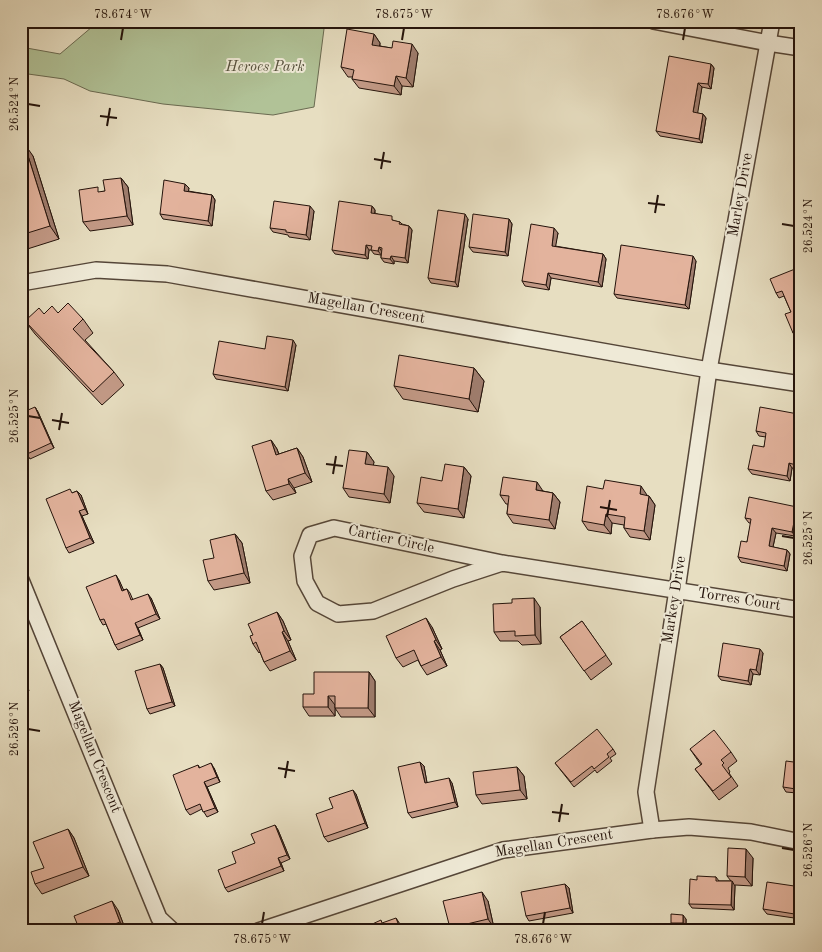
<svg xmlns="http://www.w3.org/2000/svg" width="822" height="952" font-family="'Old Standard TT',serif">
	<style>
		.green { fill: #b1c297; stroke: #6a6a51 }
		.lines { fill: none; stroke-linecap: round; stroke-linejoin: round }
		.street-casing { stroke: #554638; stroke-width: 18 }
		.street { stroke: #efead7; stroke-width: 15 }
		.wall { fill: #c39a87; stroke: #24130b }
		.shaded-wall { fill: #9f7d6e; stroke: #24130b }
		.building { fill: #e3b39d; stroke: #24130b }
		.ticks { fill: none; stroke: #24130b; stroke-width: 2 }
		.labels { text-anchor: middle; dominant-baseline: central; stroke-width: 4; stroke-linejoin: round; paint-order: stroke }
		.park-label { font-size: 15px; font-style: italic; fill: #55503c; stroke: #efead7 }
		.street-label { font-size: 15px; fill: #24130b; stroke: #efead7 }
		.neatline { fill: none; stroke: #24130b; stroke-width: 2 }
		.ticks-label { font-size: 12px; text-anchor: middle; fill: #24130b }
	</style>
	<rect width="100%" height="100%" fill="#e7dec1"/>
	<filter id="stains"><feTurbulence type="fractalNoise" baseFrequency=".004" numOctaves="4"/><feColorMatrix values="0 0 0 0 .2 0 0 0 0 .09 0 0 0 0 .02 0 0 0 .5 -.17"/></filter>
	<radialGradient id="worn" r=".72"><stop offset=".6" stop-color="#630" stop-opacity="0"/><stop offset="1" stop-color="#630" stop-opacity=".3"/></radialGradient>
	<path class="green" d="M 99,21 L 325,21 L 314,107 L 273,115 L 163,104 L 90,91 L 64,79 L 21,73 L 21,47 L 60,54 Z"/>
	<g class="lines">
		<defs>
			<g id="street">
				<path d="M 653,21 L 768,43 L 801,48"/>
				<path d="M 21,283 L 96,270 L 167,274 L 709,370 L 801,384"/>
				<path d="M 502,563 L 453,579 L 373,611 L 338,614 L 317,603 L 305,581 L 302,556 L 310,535 L 334,528 L 502,563 L 801,610"/>
				<path d="M 21,580 L 159,918 L 173,931"/>
				<path d="M 652,830 L 646,792 L 677,590 L 709,370 L 772,21"/>
				<path d="M 258,931 L 503,850 L 652,830 L 689,827 L 751,832 L 801,842"/>
			</g>
		</defs>
		<use href="#street" class="street-casing"/>
		<use href="#street" class="street"/>
	</g>
	<g class="wall">
		<path d="M 21,21 L 26,21 L 25,28 L 21,27 Z"/>
		<path d="M 374,34 L 380,43 L 380,46 L 418,53 L 413,87 L 402,86 L 401,95 L 359,88 L 352,79 L 353,77 L 348,77 L 341,67 Z"/>
		<path d="M 711,64 L 714,68 L 711,89 L 702,87 L 697,113 L 703,114 L 706,118 L 702,143 L 660,136 L 656,131 Z"/>
		<path d="M 21,143 L 33,156 L 59,239 L 21,251 Z"/>
		<path d="M 121,178 L 128,187 L 133,225 L 90,231 L 83,222 L 101,192 L 105,191 Z"/>
		<path d="M 189,188 L 188,191 L 212,195 L 215,200 L 212,226 L 163,219 L 160,214 Z"/>
		<path d="M 372,206 L 375,210 L 375,213 L 395,221 L 400,222 L 402,224 L 409,226 L 412,230 L 408,263 L 394,261 L 394,264 L 384,262 L 381,258 L 381,255 L 374,254 L 371,250 L 369,250 L 368,259 L 335,254 L 332,250 Z"/>
		<path d="M 314,211 L 310,240 L 289,237 L 288,235 L 273,232 L 270,228 Z"/>
		<path d="M 468,219 L 458,287 L 431,283 L 428,278 Z"/>
		<path d="M 509,219 L 512,224 L 508,256 L 473,252 L 469,247 Z"/>
		<path d="M 558,233 L 555,246 L 603,254 L 606,259 L 602,287 L 551,278 L 549,290 L 525,286 L 522,281 Z"/>
		<path d="M 696,261 L 689,309 L 617,298 L 614,294 Z"/>
		<path d="M 801,268 L 801,335 L 796,337 L 793,333 L 791,312 L 784,296 L 779,298 L 776,293 Z"/>
		<path d="M 58,313 L 83,319 L 93,333 L 85,340 L 114,372 L 124,385 L 102,405 L 35,334 L 25,321 L 44,314 Z"/>
		<path d="M 296,345 L 288,391 L 216,379 L 213,374 L 265,349 Z"/>
		<path d="M 474,368 L 484,381 L 478,412 L 403,399 L 394,386 Z"/>
		<path d="M 35,407 L 38,412 L 54,448 L 30,459 L 27,454 Z"/>
		<path d="M 799,428 L 801,429 L 801,459 L 799,469 L 792,468 L 790,481 L 752,474 L 748,469 L 764,447 L 766,437 L 759,436 L 756,431 Z"/>
		<path d="M 271,440 L 277,449 L 279,454 L 297,448 L 303,457 L 312,482 L 294,488 L 296,493 L 273,500 L 266,491 Z"/>
		<path d="M 367,452 L 374,462 L 373,465 L 394,476 L 390,503 L 349,497 L 343,488 Z"/>
		<path d="M 464,467 L 471,476 L 464,518 L 424,512 L 417,503 L 442,481 Z"/>
		<path d="M 77,491 L 81,495 L 88,514 L 82,516 L 94,543 L 69,553 L 66,548 L 72,493 Z"/>
		<path d="M 543,491 L 553,493 L 560,502 L 555,529 L 513,523 L 507,514 L 508,504 L 506,504 L 500,495 Z"/>
		<path d="M 647,495 L 647,496 L 649,496 L 655,505 L 650,540 L 630,537 L 624,528 L 624,525 L 612,523 L 611,534 L 588,530 L 582,521 Z"/>
		<path d="M 800,511 L 795,536 L 776,533 L 773,547 L 787,550 L 790,554 L 787,571 L 741,562 L 738,557 L 747,542 L 751,523 L 749,523 L 745,518 Z"/>
		<path d="M 235,534 L 242,543 L 250,583 L 214,590 L 208,581 L 214,558 Z"/>
		<path d="M 119,580 L 123,590 L 127,589 L 130,593 L 133,600 L 151,598 L 160,619 L 138,628 L 143,640 L 118,650 L 115,645 L 106,624 L 103,625 L 100,620 Z"/>
		<path d="M 540,607 L 541,644 L 522,645 L 518,641 L 500,641 L 494,632 Z"/>
		<path d="M 277,612 L 283,621 L 291,640 L 288,641 L 296,660 L 270,671 L 264,662 L 260,652 L 259,653 L 253,644 L 253,635 Z"/>
		<path d="M 582,621 L 612,664 L 591,680 L 560,637 Z"/>
		<path d="M 432,627 L 442,649 L 440,650 L 447,666 L 427,675 L 421,666 L 418,660 L 403,667 L 396,658 Z"/>
		<path d="M 801,652 L 801,685 L 794,676 Z"/>
		<path d="M 763,653 L 760,675 L 753,674 L 751,685 L 721,680 L 718,676 Z"/>
		<path d="M 160,664 L 163,668 L 175,706 L 150,714 L 147,709 Z"/>
		<path d="M 369,672 L 375,681 L 375,717 L 341,717 L 335,708 L 335,716 L 309,716 L 303,707 L 314,694 Z"/>
		<path d="M 21,681 L 27,684 L 29,691 L 21,694 Z"/>
		<path d="M 613,749 L 616,754 L 610,758 L 612,761 L 597,773 L 595,770 L 574,787 L 555,763 Z"/>
		<path d="M 690,749 L 731,752 L 737,761 L 728,768 L 730,772 L 729,773 L 738,786 L 719,800 L 695,769 L 701,765 Z"/>
		<path d="M 420,762 L 424,766 L 427,783 L 452,783 L 458,807 L 412,818 L 408,813 Z"/>
		<path d="M 801,763 L 801,796 L 799,796 L 797,793 L 786,792 L 783,787 Z"/>
		<path d="M 198,765 L 200,768 L 214,768 L 220,782 L 207,787 L 218,812 L 207,817 L 202,809 L 190,815 L 186,810 Z"/>
		<path d="M 517,767 L 524,776 L 527,799 L 482,804 L 476,795 Z"/>
		<path d="M 356,794 L 368,828 L 328,842 L 324,837 L 333,808 Z"/>
		<path d="M 275,825 L 278,830 L 290,859 L 281,863 L 284,871 L 228,892 L 225,888 L 255,843 Z"/>
		<path d="M 68,829 L 74,838 L 89,876 L 42,894 L 35,884 L 44,868 Z"/>
		<path d="M 753,858 L 752,886 L 735,885 L 734,910 L 692,908 L 689,904 L 697,880 L 716,877 L 719,881 L 731,881 L 727,876 Z"/>
		<path d="M 801,887 L 801,919 L 767,914 L 763,909 Z"/>
		<path d="M 569,888 L 573,913 L 529,921 L 526,916 Z"/>
		<path d="M 488,901 L 494,928 L 481,931 L 452,931 L 450,928 Z"/>
		<path d="M 118,910 L 126,931 L 80,931 Z"/>
		<path d="M 686,919 L 686,928 L 674,927 L 671,923 Z"/>
	</g>
	<g class="shaded-wall">
		<path d="M 21,21 L 26,21 L 25,28 L 21,22 Z"/>
		<path d="M 374,34 L 380,43 L 378,54 L 372,45 Z"/>
		<path d="M 412,44 L 418,53 L 413,87 L 406,78 Z"/>
		<path d="M 711,64 L 714,68 L 711,89 L 708,84 Z"/>
		<path d="M 396,76 L 402,86 L 401,95 L 394,86 Z"/>
		<path d="M 698,83 L 702,87 L 697,117 L 693,112 Z"/>
		<path d="M 703,114 L 706,118 L 702,143 L 699,139 Z"/>
		<path d="M 24,143 L 33,156 L 59,239 L 50,226 Z"/>
		<path d="M 121,178 L 128,187 L 133,225 L 127,216 Z"/>
		<path d="M 185,184 L 189,188 L 188,195 L 184,191 Z"/>
		<path d="M 212,195 L 215,200 L 212,226 L 208,221 Z"/>
		<path d="M 310,206 L 314,211 L 310,240 L 306,235 Z"/>
		<path d="M 372,206 L 375,210 L 374,217 L 371,213 Z"/>
		<path d="M 465,214 L 468,219 L 458,287 L 455,282 Z"/>
		<path d="M 509,219 L 512,224 L 508,256 L 505,252 Z"/>
		<path d="M 409,226 L 412,230 L 408,263 L 405,258 Z"/>
		<path d="M 554,228 L 558,233 L 555,250 L 552,246 Z"/>
		<path d="M 366,245 L 369,250 L 368,259 L 365,255 Z"/>
		<path d="M 379,247 L 382,252 L 382,256 L 378,251 Z"/>
		<path d="M 603,254 L 606,259 L 602,287 L 598,282 Z"/>
		<path d="M 391,256 L 394,261 L 394,264 L 390,259 Z"/>
		<path d="M 693,256 L 696,261 L 689,309 L 685,305 Z"/>
		<path d="M 548,273 L 551,278 L 549,290 L 546,285 Z"/>
		<path d="M 293,340 L 296,345 L 288,391 L 285,387 Z"/>
		<path d="M 474,368 L 484,381 L 478,412 L 469,399 Z"/>
		<path d="M 35,407 L 38,412 L 54,448 L 51,443 Z"/>
		<path d="M 798,414 L 801,419 L 798,432 L 795,428 Z"/>
		<path d="M 801,437 L 801,459 L 799,469 L 796,465 Z"/>
		<path d="M 271,440 L 277,449 L 282,464 L 276,455 Z"/>
		<path d="M 297,448 L 303,457 L 312,482 L 305,473 Z"/>
		<path d="M 367,452 L 374,462 L 372,473 L 365,464 Z"/>
		<path d="M 789,463 L 792,468 L 790,481 L 787,476 Z"/>
		<path d="M 388,467 L 394,476 L 390,503 L 384,494 Z"/>
		<path d="M 464,467 L 471,476 L 464,518 L 458,509 Z"/>
		<path d="M 288,479 L 294,488 L 296,493 L 289,484 Z"/>
		<path d="M 537,482 L 543,491 L 536,490 Z"/>
		<path d="M 641,486 L 647,495 L 646,503 L 640,494 Z"/>
		<path d="M 77,491 L 81,495 L 88,514 L 85,509 Z"/>
		<path d="M 553,493 L 560,502 L 555,529 L 549,520 Z"/>
		<path d="M 649,496 L 655,505 L 650,540 L 644,531 Z"/>
		<path d="M 797,507 L 800,511 L 795,536 L 792,532 Z"/>
		<path d="M 79,511 L 82,516 L 94,543 L 90,538 Z"/>
		<path d="M 606,514 L 612,523 L 611,534 L 604,525 Z"/>
		<path d="M 772,528 L 776,533 L 772,551 L 769,546 Z"/>
		<path d="M 235,534 L 242,543 L 250,583 L 244,573 Z"/>
		<path d="M 787,550 L 790,554 L 787,571 L 784,566 Z"/>
		<path d="M 116,575 L 119,580 L 126,595 L 122,591 Z"/>
		<path d="M 148,594 L 151,598 L 160,619 L 156,614 Z"/>
		<path d="M 534,598 L 540,607 L 541,644 L 535,635 Z"/>
		<path d="M 277,612 L 283,621 L 291,640 L 284,631 Z"/>
		<path d="M 426,618 L 432,627 L 442,649 L 436,640 Z"/>
		<path d="M 135,623 L 138,628 L 143,640 L 140,635 Z"/>
		<path d="M 282,632 L 288,641 L 296,660 L 290,651 Z"/>
		<path d="M 434,641 L 440,650 L 447,666 L 441,657 Z"/>
		<path d="M 760,649 L 763,653 L 760,675 L 756,670 Z"/>
		<path d="M 160,664 L 163,668 L 175,706 L 172,702 Z"/>
		<path d="M 750,669 L 753,674 L 751,685 L 748,681 Z"/>
		<path d="M 369,672 L 375,681 L 375,717 L 368,708 Z"/>
		<path d="M 328,696 L 335,705 L 335,716 L 328,707 Z"/>
		<path d="M 420,762 L 424,766 L 428,788 L 425,783 Z"/>
		<path d="M 211,763 L 214,768 L 220,782 L 217,777 Z"/>
		<path d="M 517,767 L 524,776 L 527,799 L 520,790 Z"/>
		<path d="M 449,778 L 452,783 L 458,807 L 455,802 Z"/>
		<path d="M 204,782 L 207,787 L 218,812 L 215,808 Z"/>
		<path d="M 353,790 L 356,794 L 368,828 L 365,823 Z"/>
		<path d="M 275,825 L 278,830 L 290,859 L 287,855 Z"/>
		<path d="M 68,829 L 74,838 L 89,876 L 83,867 Z"/>
		<path d="M 746,849 L 753,858 L 752,886 L 745,877 Z"/>
		<path d="M 278,858 L 281,863 L 284,871 L 281,866 Z"/>
		<path d="M 732,881 L 735,886 L 734,910 L 731,905 Z"/>
		<path d="M 565,884 L 569,888 L 573,913 L 570,908 Z"/>
		<path d="M 482,892 L 488,901 L 494,928 L 488,919 Z"/>
		<path d="M 112,901 L 118,910 L 126,931 L 120,922 Z"/>
		<path d="M 683,915 L 686,919 L 686,928 L 683,923 Z"/>
		<path d="M 396,918 L 402,927 L 404,931 L 401,931 Z"/>
	</g>
	<g class="building">
		<path d="M 347,29 L 374,34 L 372,45 L 392,48 L 393,41 L 412,44 L 406,78 L 396,76 L 394,86 L 352,79 L 354,70 L 341,67 Z"/>
		<path d="M 669,56 L 711,64 L 708,84 L 698,83 L 693,112 L 703,114 L 699,139 L 656,131 Z"/>
		<path d="M 801,125 L 801,137 L 795,132 Z"/>
		<path d="M 21,143 L 24,143 L 50,226 L 21,235 Z"/>
		<path d="M 121,178 L 127,216 L 83,222 L 79,190 L 98,187 L 98,192 L 105,191 L 103,180 Z"/>
		<path d="M 164,180 L 185,184 L 184,191 L 212,195 L 208,221 L 160,214 Z"/>
		<path d="M 274,201 L 310,206 L 306,235 L 286,232 L 286,230 L 270,228 Z"/>
		<path d="M 339,201 L 372,206 L 371,213 L 392,216 L 392,220 L 400,222 L 399,224 L 409,226 L 405,258 L 391,256 L 390,259 L 381,258 L 382,248 L 379,247 L 378,251 L 371,250 L 372,246 L 366,245 L 365,255 L 332,250 Z"/>
		<path d="M 438,210 L 465,214 L 455,282 L 428,278 Z"/>
		<path d="M 473,214 L 509,219 L 505,252 L 469,247 Z"/>
		<path d="M 531,224 L 554,228 L 552,246 L 603,254 L 598,282 L 548,273 L 546,285 L 522,281 Z"/>
		<path d="M 621,245 L 693,256 L 685,305 L 614,294 Z"/>
		<path d="M 800,267 L 801,269 L 801,329 L 793,333 L 785,314 L 791,312 L 782,291 L 776,293 L 770,279 Z"/>
		<path d="M 68,303 L 83,319 L 73,329 L 114,372 L 93,392 L 25,321 L 39,308 L 44,314 L 52,306 L 58,313 Z"/>
		<path d="M 267,336 L 293,340 L 285,387 L 213,374 L 219,341 L 265,349 Z"/>
		<path d="M 399,355 L 474,368 L 469,399 L 394,386 Z"/>
		<path d="M 35,407 L 51,443 L 27,454 L 21,442 L 21,413 Z"/>
		<path d="M 760,407 L 798,414 L 795,428 L 801,429 L 801,437 L 796,465 L 789,463 L 787,476 L 748,469 L 753,445 L 764,447 L 766,433 L 756,431 Z"/>
		<path d="M 271,440 L 276,455 L 297,448 L 305,473 L 288,479 L 289,484 L 266,491 L 252,446 Z"/>
		<path d="M 349,450 L 367,452 L 365,464 L 388,467 L 384,494 L 343,488 Z"/>
		<path d="M 445,464 L 464,467 L 458,509 L 417,503 L 421,477 L 442,481 Z"/>
		<path d="M 503,477 L 537,482 L 536,490 L 553,493 L 549,520 L 507,514 L 509,496 L 500,495 Z"/>
		<path d="M 605,480 L 641,486 L 640,494 L 649,496 L 644,531 L 624,528 L 625,517 L 606,514 L 604,525 L 582,521 L 587,486 L 603,489 Z"/>
		<path d="M 70,489 L 72,493 L 77,491 L 85,509 L 79,511 L 90,538 L 66,548 L 46,499 Z"/>
		<path d="M 749,497 L 797,507 L 792,532 L 772,528 L 769,546 L 787,550 L 784,566 L 738,557 L 741,541 L 747,542 L 751,519 L 745,518 Z"/>
		<path d="M 235,534 L 244,573 L 208,581 L 203,560 L 214,558 L 210,540 Z"/>
		<path d="M 116,575 L 122,591 L 127,589 L 131,600 L 148,594 L 156,614 L 135,623 L 140,635 L 115,645 L 104,619 L 100,620 L 86,587 Z"/>
		<path d="M 534,598 L 535,635 L 515,636 L 515,631 L 494,632 L 493,604 L 512,603 L 512,599 Z"/>
		<path d="M 277,612 L 284,631 L 282,632 L 290,651 L 264,662 L 256,642 L 253,644 L 250,636 L 253,635 L 248,624 Z"/>
		<path d="M 426,618 L 436,640 L 434,641 L 441,657 L 421,666 L 414,650 L 396,658 L 386,636 Z"/>
		<path d="M 582,621 L 606,655 L 584,671 L 560,637 Z"/>
		<path d="M 723,643 L 760,649 L 756,670 L 750,669 L 748,681 L 718,676 Z"/>
		<path d="M 798,651 L 801,652 L 801,677 L 794,676 Z"/>
		<path d="M 160,664 L 172,702 L 147,709 L 135,671 Z"/>
		<path d="M 314,672 L 369,672 L 368,708 L 335,708 L 335,696 L 328,696 L 328,707 L 303,707 L 303,694 L 314,694 Z"/>
		<path d="M 23,680 L 26,686 L 21,688 L 21,681 Z"/>
		<path d="M 597,729 L 613,749 L 607,754 L 609,757 L 594,769 L 592,766 L 571,782 L 555,763 Z"/>
		<path d="M 714,730 L 731,752 L 721,760 L 724,763 L 722,765 L 731,777 L 713,791 L 695,769 L 702,764 L 690,749 Z"/>
		<path d="M 786,761 L 801,763 L 801,792 L 796,792 L 796,789 L 783,787 Z"/>
		<path d="M 420,762 L 425,783 L 449,778 L 455,802 L 408,813 L 398,767 Z"/>
		<path d="M 211,763 L 217,777 L 204,782 L 215,808 L 203,812 L 200,804 L 186,810 L 173,775 L 198,765 L 199,768 Z"/>
		<path d="M 517,767 L 520,790 L 476,795 L 473,772 Z"/>
		<path d="M 353,790 L 365,823 L 324,837 L 316,814 L 333,808 L 329,798 Z"/>
		<path d="M 275,825 L 287,855 L 278,858 L 281,866 L 225,888 L 218,870 L 236,863 L 232,852 L 255,843 L 251,834 Z"/>
		<path d="M 68,829 L 83,867 L 35,884 L 31,872 L 44,868 L 33,842 Z"/>
		<path d="M 728,848 L 746,849 L 745,877 L 727,876 Z"/>
		<path d="M 697,876 L 716,877 L 716,881 L 732,881 L 731,905 L 689,904 L 690,879 L 697,880 Z"/>
		<path d="M 767,882 L 801,887 L 801,915 L 763,909 Z"/>
		<path d="M 565,884 L 570,908 L 526,916 L 521,892 Z"/>
		<path d="M 482,892 L 488,919 L 450,928 L 443,901 Z"/>
		<path d="M 112,901 L 120,922 L 99,930 L 99,931 L 80,931 L 74,916 Z"/>
		<path d="M 671,914 L 683,915 L 683,923 L 671,923 Z"/>
		<path d="M 396,918 L 401,931 L 363,931 L 369,929 L 368,926 L 381,920 L 382,923 Z"/>
	</g>
	<path class="ticks" d="M 121,40 L 123,28M 402,40 L 404,28M 683,40 L 685,28M 28,104 L 40,106M 100,116 L 117,118M 107,126 L 110,108M 374,159 L 391,162M 381,169 L 384,152M 648,203 L 665,205M 655,213 L 658,195M 782,224 L 794,226M 28,416 L 40,418M 52,420 L 69,423M 59,430 L 62,413M 326,464 L 343,466M 333,474 L 336,456M 600,507 L 617,510M 607,517 L 610,500M 782,536 L 794,538M 28,729 L 40,731M 278,768 L 295,771M 285,778 L 288,761M 552,812 L 569,814M 559,822 L 562,804M 782,848 L 794,850M 262,924 L 264,912M 543,924 L 545,912"/>
	<g class="labels">
		<g class="park-label">
			<text x="265" y="67">Heroes Park</text>
		</g>
		<g class="street-label">
			<text transform="translate(741 195) rotate(-80)">Marley Drive</text>
			<text transform="translate(366 309) rotate(10)">Magellan Crescent</text>
			<text transform="translate(391 540) rotate(12)">Cartier Circle</text>
			<text transform="translate(675 600) rotate(-81)">Markey Drive</text>
			<text transform="translate(739 600) rotate(9)">Torres Court</text>
			<text transform="translate(94 757) rotate(68)">Magellan Crescent</text>
			<text transform="translate(554 844) rotate(-9)">Magellan Crescent</text>
		</g>
	</g>
	<rect width="822" height="952" fill="none" stroke="#e7dec1" stroke-width="55"/>
	<rect x="28" y="28" width="766" height="896" class="neatline"/>
	<g class="ticks-label">
		<text x="123" y="18">78.674°W</text>
		<text x="404" y="18">78.675°W</text>
		<text x="685" y="18">78.676°W</text>
		<text transform="translate(14 104) rotate(-90)" y="4">26.524°N</text>
		<text transform="translate(808 226) rotate(-90)" y="4">26.524°N</text>
		<text transform="translate(14 416) rotate(-90)" y="4">26.525°N</text>
		<text transform="translate(808 538) rotate(-90)" y="4">26.525°N</text>
		<text transform="translate(14 729) rotate(-90)" y="4">26.526°N</text>
		<text transform="translate(808 850) rotate(-90)" y="4">26.526°N</text>
		<text x="262" y="943">78.675°W</text>
		<text x="543" y="943">78.676°W</text>
	</g>
	<rect width="100%" height="100%" filter="url(#stains)"/>
	<rect width="100%" height="100%" fill="url(#worn)"/>
</svg>
